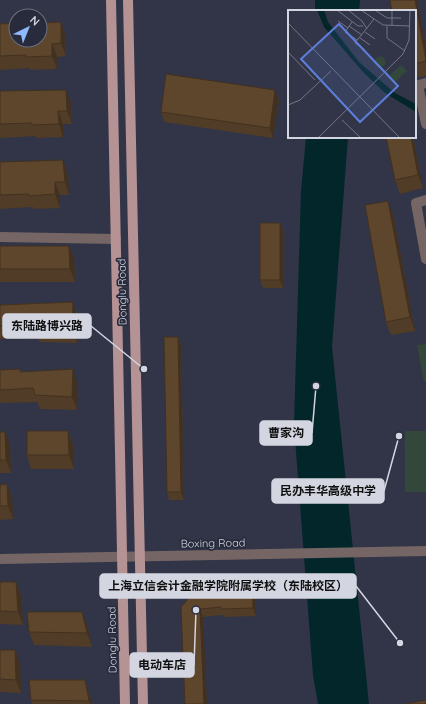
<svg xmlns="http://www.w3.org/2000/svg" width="426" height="704" font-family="Quicksand,'Noto Sans SC',sans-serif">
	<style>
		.green { fill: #33473b }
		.water { fill: #022629 }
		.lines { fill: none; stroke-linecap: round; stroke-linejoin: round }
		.minor { stroke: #766565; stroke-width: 10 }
		.major { stroke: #b59293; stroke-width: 10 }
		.wall { fill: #513c27 }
		.shaded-wall { fill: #423120 }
		.building { fill: #5e462d; stroke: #423120 }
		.labels { text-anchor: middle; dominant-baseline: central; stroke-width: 3.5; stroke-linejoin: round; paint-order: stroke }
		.street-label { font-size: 11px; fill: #d3d6e1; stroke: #272b3c }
		.inset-road { fill: none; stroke: #727585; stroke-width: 1 }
		.view { fill: #5d7edb; fill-opacity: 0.15; stroke: #5d7edb; stroke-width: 2 }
		.inset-edge { fill: none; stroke: #d3d6e1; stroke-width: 2 }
		.leader { fill: none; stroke: #d3d6e1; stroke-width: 1.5 }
		.callout-dot { fill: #d3d6e1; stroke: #272b3c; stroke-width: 1.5 }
		.callout { fill: #d3d6e1; stroke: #d3d6e1; stroke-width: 1.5 }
		.callout-label { font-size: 12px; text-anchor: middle; font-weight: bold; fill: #111 }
	</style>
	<rect width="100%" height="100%" fill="#313547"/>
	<g class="green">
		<path d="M 426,344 L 426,381 L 424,382 L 417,345 Z"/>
		<rect x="405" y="431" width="21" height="61"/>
	</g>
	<g class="water">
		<path d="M 315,0 L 360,0 L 359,11 L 315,11 Z"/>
		<path d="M 306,137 L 348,137 L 332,347 L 369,704 L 318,704 L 313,675 L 294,425 L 301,191 Z"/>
	</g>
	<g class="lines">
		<g class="minor">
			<path d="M 426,83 L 418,85 L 426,124"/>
			<path d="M 426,200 L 416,203 L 426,259"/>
			<path d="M 0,237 L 116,239"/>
			<path d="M 0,559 L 426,551"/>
		</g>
		<g class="major">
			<path d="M 111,0 L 125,704"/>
			<path d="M 128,0 L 143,704"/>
		</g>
	</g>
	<g class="wall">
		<path d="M 415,11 L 426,47 L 426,76 L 415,78 Z"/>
		<path d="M 61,22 L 65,35 L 66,56 L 57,57 L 57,69 L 30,70 L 30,68 L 0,70 L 0,24 Z"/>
		<path d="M 0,91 L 71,103 L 72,124 L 63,124 L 63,137 L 36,138 L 36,136 L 0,138 Z"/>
		<path d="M 279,100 L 273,138 L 164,122 L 161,112 Z"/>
		<path d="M 413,137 L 423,188 L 400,194 L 395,180 Z"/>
		<path d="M 0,162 L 68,174 L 69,195 L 60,195 L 60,208 L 34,209 L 33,207 L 0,209 Z"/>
		<path d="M 393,214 L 415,331 L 391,335 L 386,322 Z"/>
		<path d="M 280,223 L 283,231 L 283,288 L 263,288 L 260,280 Z"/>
		<path d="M 0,246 L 69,246 L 74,259 L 75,282 L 0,282 Z"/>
		<path d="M 73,302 L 77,315 L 77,343 L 40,342 L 38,338 L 0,339 L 0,305 Z"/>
		<path d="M 178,337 L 181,345 L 184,500 L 169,500 L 167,492 Z"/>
		<path d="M 0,370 L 21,371 L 77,382 L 77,410 L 40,409 L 37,402 L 0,403 Z"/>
		<path d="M 68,431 L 73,445 L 74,469 L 31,469 L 27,455 Z"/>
		<path d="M 0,432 L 10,445 L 11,473 L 0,473 Z"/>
		<path d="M 7,484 L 12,498 L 13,519 L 0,520 L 0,485 Z"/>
		<path d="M 0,582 L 16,582 L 21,596 L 23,625 L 0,624 Z"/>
		<path d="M 220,588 L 255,592 L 256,616 L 224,617 L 223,615 L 203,617 L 181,607 Z"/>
		<path d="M 87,625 L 92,647 L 34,645 L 29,632 Z"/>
		<path d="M 0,650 L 15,650 L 20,663 L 21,693 L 0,692 Z"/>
		<path d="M 89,693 L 92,704 L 32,704 L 31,700 Z"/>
	</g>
	<g class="shaded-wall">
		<path d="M 415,0 L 417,0 L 426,47 L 426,59 Z"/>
		<path d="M 61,22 L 65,35 L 66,56 L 61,43 Z"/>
		<path d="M 52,44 L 57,57 L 57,69 L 52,56 Z"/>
		<path d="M 66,90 L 71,103 L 72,124 L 67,111 Z"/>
		<path d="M 275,90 L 279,100 L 273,138 L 270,128 Z"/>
		<path d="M 58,111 L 63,124 L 63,137 L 59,124 Z"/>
		<path d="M 411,137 L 413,137 L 423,188 L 418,175 Z"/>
		<path d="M 63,160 L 68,174 L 69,195 L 65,182 Z"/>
		<path d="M 55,182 L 60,195 L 60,208 L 55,194 Z"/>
		<path d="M 388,201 L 393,214 L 415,331 L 410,317 Z"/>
		<path d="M 280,223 L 283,231 L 283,288 L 280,280 Z"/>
		<path d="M 69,246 L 74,259 L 75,282 L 70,269 Z"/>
		<path d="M 73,302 L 77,315 L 77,343 L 72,330 Z"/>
		<path d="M 178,337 L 181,345 L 184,500 L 181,492 Z"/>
		<path d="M 73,369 L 77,382 L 77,410 L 72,397 Z"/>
		<path d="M 68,431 L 73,445 L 74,469 L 69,455 Z"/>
		<path d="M 5,432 L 10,445 L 11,473 L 6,460 Z"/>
		<path d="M 7,484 L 12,498 L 13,519 L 8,506 Z"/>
		<path d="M 16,582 L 21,596 L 23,625 L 18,612 Z"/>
		<path d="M 252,584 L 255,592 L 256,616 L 253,608 Z"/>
		<path d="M 200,609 L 203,617 L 207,704 L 204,704 Z"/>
		<path d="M 82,612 L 87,625 L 92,647 L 87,633 Z"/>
		<path d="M 15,650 L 20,663 L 21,693 L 16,680 Z"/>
		<path d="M 85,680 L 89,693 L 92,704 L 90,704 L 89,701 Z"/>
	</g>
	<g class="building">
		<path d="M 390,0 L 415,0 L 426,61 L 415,64 L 415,11 L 392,11 Z"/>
		<path d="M 61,22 L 61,43 L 52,44 L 52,56 L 26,57 L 26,55 L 0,56 L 0,24 L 16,23 L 16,40 L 40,40 L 40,23 Z"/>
		<path d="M 166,74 L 275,90 L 270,128 L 161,112 Z"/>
		<path d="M 66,90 L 67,111 L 58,111 L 59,124 L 32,125 L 32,123 L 0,124 L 0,91 Z"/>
		<path d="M 386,137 L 411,137 L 418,175 L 395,180 Z"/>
		<path d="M 63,160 L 65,182 L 55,182 L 55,194 L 29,196 L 29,194 L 0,195 L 0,162 Z"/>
		<path d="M 388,201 L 410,317 L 386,322 L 365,205 Z"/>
		<rect x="260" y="223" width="20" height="57"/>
		<path d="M 0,246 L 69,246 L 70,269 L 0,269 Z"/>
		<path d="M 73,302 L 72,330 L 35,329 L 34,324 L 0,326 L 0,305 Z"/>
		<path d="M 164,337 L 178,337 L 181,492 L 167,492 Z"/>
		<path d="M 20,369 L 20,372 L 73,369 L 72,397 L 35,395 L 33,388 L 0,390 L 0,370 Z"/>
		<path d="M 27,431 L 68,431 L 69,455 L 27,455 Z"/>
		<path d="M 0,432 L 5,432 L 6,460 L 0,460 Z"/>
		<path d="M 7,484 L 8,506 L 0,506 L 0,485 Z"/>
		<path d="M 0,582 L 16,582 L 18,612 L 0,611 Z"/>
		<path d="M 252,584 L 253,608 L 221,609 L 221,607 L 200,609 L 204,704 L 185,704 L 181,607 L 196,590 L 220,588 L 220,585 Z"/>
		<path d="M 27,612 L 82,612 L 87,633 L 29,632 Z"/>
		<path d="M 0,650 L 15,650 L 16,680 L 0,679 Z"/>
		<path d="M 29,680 L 85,680 L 89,701 L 31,700 Z"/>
		<path d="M 426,700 L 426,704 L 405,704 Z"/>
	</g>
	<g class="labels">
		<g class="street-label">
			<text transform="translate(122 292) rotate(-91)">Donglu Road</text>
			<text transform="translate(213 543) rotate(-1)">Boxing Road</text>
			<text transform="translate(112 640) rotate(-91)">Donglu Road</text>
		</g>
	</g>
	<g transform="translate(288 10)">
		<rect width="128" height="128" fill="#313547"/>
		<path d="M86.5 52a5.5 5.5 0 1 1 11 0a5.5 5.5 0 1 1-11 0ZM 113,55 L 119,61 L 107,72 L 101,66 Z" fill="#33473b"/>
		<path d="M 29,0 L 36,0 L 40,12 L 71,52 L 107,83 L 128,94 L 128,102 L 97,83 L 75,62 L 36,17 Z" fill="#022629"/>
		<path class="inset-road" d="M 49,0 L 70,16 L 75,16M 60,0 L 74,11 L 79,19M 73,0 L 95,15 L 122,16M 87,0 L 99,8 L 113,8M 104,1 L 104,16M 50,11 L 60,18M 64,12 L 57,22 L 69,30M 0,13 L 112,128M 61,16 L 74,25M 99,16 L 99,28 L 117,41M 77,22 L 87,29M 72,28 L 82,35M 77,40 L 67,33 L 86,9M 0,42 L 27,70M 0,95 L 12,90 L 43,61M 54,110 L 73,128M 30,128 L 115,44 L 121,30 L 122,0"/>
		<path class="view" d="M 51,14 L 110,76 L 72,112 L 13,49 Z"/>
		<rect width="128" height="128" class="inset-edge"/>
	</g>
	<path class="leader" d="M144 369L91 326M316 386L312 433M399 436L384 491M400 643L356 586M196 610L194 665"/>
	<g class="callout-dot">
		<circle cx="144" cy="369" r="4"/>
		<circle cx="316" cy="386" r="4"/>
		<circle cx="399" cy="436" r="4"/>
		<circle cx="400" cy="643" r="4"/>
		<circle cx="196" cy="610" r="4"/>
	</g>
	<g class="callout">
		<rect x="3" y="314" width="88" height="24" rx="4"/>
		<rect x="260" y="421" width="52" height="24" rx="4"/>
		<rect x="272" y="479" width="112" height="24" rx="4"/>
		<rect x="100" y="574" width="256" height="24" rx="4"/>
		<rect x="130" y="653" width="64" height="24" rx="4"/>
	</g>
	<g class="callout-label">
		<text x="47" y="330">东陆路博兴路</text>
		<text x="286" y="437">曹家沟</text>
		<text x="328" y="495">民办丰华高级中学</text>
		<text x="228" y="590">上海立信会计金融学院附属学校（东陆校区）</text>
		<text x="162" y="669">电动车店</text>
	</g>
	<g transform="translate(28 28) rotate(43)"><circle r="19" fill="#272b3c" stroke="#6c6f7e"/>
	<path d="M0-3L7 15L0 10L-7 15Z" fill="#8eb9fc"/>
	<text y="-6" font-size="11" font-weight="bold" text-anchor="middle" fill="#d3d6e1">N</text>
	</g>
</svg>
